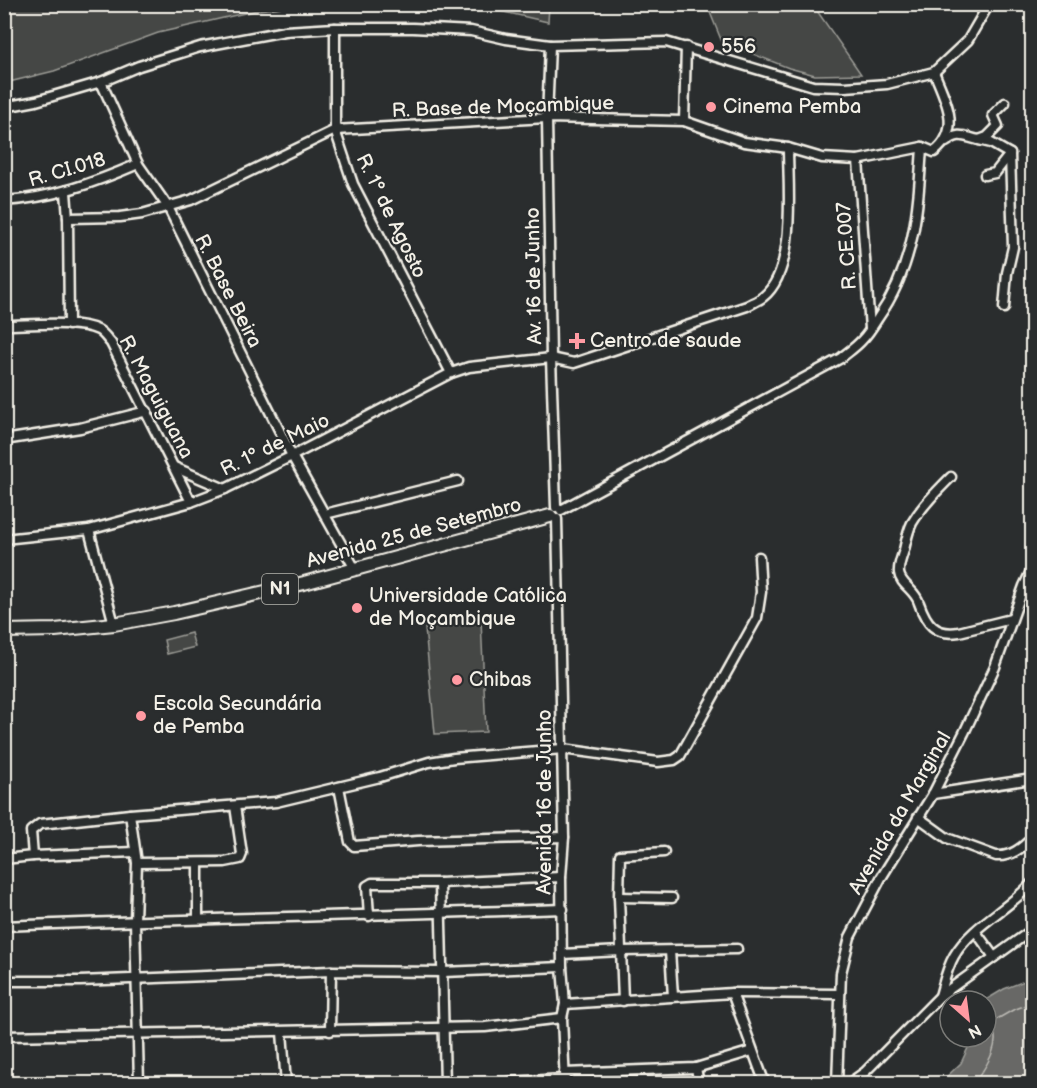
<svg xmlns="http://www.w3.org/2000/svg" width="1037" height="1088" font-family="'Balsamiq Sans',sans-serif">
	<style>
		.green { fill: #444645; stroke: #9c9c96; stroke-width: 1.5 }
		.water { fill: #676866; stroke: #9f9f9a; stroke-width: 1.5 }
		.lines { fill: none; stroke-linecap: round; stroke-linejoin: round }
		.shore { stroke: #bcbab4; stroke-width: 1.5 }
		.minor-casing { stroke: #f4f1e8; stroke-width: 13 }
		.highway-casing { stroke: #f4f1e8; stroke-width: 16 }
		.minor { stroke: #2a2d2e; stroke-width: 8 }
		.highway { stroke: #2a2d2e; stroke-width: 12 }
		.poi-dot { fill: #ff9aa2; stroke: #2a2d2e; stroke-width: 2 }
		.labels { text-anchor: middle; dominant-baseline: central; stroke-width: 4.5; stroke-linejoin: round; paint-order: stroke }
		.shield { fill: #2a2d2e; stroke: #b7b6b0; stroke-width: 1.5 }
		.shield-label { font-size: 18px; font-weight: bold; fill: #f4f1e8 }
		.poi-label { font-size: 20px; fill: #f4f1e8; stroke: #2a2d2e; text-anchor: start }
		.street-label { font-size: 20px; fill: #f4f1e8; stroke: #2a2d2e }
	</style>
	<rect width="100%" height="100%" fill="#2a2d2e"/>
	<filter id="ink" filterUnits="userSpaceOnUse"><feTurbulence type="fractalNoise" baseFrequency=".0167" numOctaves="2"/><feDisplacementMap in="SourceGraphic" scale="12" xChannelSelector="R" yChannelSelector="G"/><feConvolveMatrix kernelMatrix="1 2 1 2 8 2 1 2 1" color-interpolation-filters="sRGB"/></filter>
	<g filter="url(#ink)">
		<g class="green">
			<path d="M 4,5 L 5,4 L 301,5 L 258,10 L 158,33 L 54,71 L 5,83 Z"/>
			<path d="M 473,5 L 549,5 L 548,22 Z"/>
			<path d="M 707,5 L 813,5 L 861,74 L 815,75 L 789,68 L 722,42 Z"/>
			<path d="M 481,620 L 486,732 L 435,734 L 425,628 Z"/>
			<path d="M 191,633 L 195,647 L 167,654 L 164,640 Z"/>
		</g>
		<path class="water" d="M 1032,978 L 1032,1083 L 940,1083 L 961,1063 L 973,1037 L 986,1037 L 986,1001 L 984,1001 L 1004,989 Z"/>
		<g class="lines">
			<path class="shore" d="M 972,1084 C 982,1074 994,1055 995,1041 C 996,1034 992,1028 992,1022 L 1013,1010 L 1032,1003"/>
			<defs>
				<g id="minor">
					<path d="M 335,28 L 335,130 L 353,184 L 451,373"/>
					<path d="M 550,45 L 547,118 L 551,358 L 556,507"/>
					<path d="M 101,82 L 138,164 L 168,207 L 292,456 L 355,569"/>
					<path d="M 4,107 L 36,101 L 101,82 L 139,66 L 200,47 L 285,31 L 335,28 L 413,28 L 471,31 L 506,39 L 550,45 L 666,42 L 813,86 L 845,87 L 887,84 L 934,72 L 968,40 L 989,4"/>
					<path d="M 684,121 L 686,47"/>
					<path d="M 979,140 L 991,143 L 1010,154 L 1013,247 L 1007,273 L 1004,308"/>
					<path d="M 946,142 C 960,131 964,137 979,140 L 987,137 L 998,126 L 993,115 L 1005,103"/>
					<path d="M 922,147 L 934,152 C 963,130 945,99 934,72"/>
					<path d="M 858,160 L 870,329"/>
					<path d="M 985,175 L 995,173 L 1010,154"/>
					<path d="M 66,192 L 68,218 L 69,325"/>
					<path d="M 4,201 C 52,198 94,183 138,164"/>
					<path d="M 68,218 L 120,217 L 142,214 L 191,200 L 335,130 L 547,118 L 684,121 L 744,142 L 788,148 L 822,158 L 858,160 L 922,147"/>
					<path d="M 4,325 C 29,325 78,320 98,330 C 104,333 107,339 111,343 L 191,502"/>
					<path d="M 4,440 L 80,428 L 147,411"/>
					<path d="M 174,467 L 225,489"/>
					<path d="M 951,477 C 937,491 922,506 912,523 C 908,531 906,541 904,550 C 902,557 898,565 899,573 C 900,584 916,591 919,603 C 926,623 935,636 959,632 L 1011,619"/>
					<path d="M 561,510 L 841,358 C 848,352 856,347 862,340 C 868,334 873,326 878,318 C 915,265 918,210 922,147"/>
					<path d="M 325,514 L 458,481"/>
					<path d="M 557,519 L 564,837 L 561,877 L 562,967 L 565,1004 L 562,1018 L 565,1084"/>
					<path d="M 89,530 L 114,624"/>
					<path d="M 4,539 L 89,530 L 191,502 L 225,489 L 292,456 L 451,373 L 469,367 L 551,358 L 574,363 L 747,306 C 752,303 758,301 763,297 C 797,270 788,188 788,148"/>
					<path d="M 339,787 L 350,842 L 354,846 L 418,841 L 564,837"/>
					<path d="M 933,794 L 1032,779"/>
					<path d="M 130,814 L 137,863 L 135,920 L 139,1084"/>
					<path d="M 918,817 L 947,838 L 996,856 C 1011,857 1022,848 1032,838"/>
					<path d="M 33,856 L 31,831 L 40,824 L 130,814 L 276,802 L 380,777 L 429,762 L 454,758 L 563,749 L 658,762 L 674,760 L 680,756 L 757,618 L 761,592 L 759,557"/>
					<path d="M 4,859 L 33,856 L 135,852"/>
					<path d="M 137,863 L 225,862 L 240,859 L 242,854 L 235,806"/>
					<path d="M 198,863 L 198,918"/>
					<path d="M 440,883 L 445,1084"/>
					<path d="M 619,897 L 672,898"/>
					<path d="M 369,916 L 367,886 L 372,883 L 440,883 L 561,877"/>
					<path d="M 4,926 C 190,918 377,916 563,909"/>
					<path d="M 976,932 L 994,957"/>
					<path d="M 670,951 L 673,996"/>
					<path d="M 562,954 L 621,951 L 737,949"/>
					<path d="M 4,981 L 80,981 L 331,971 L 443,972 L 562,967"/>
					<path d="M 732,993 L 839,994"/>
					<path d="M 940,996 C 944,982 947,968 954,956 C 972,925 1009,909 1032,883"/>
					<path d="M 623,1001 L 619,897 L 620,855 L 664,852"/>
					<path d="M 565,1004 L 732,993 L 765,1084"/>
					<path d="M 330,1031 L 331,971"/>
					<path d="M 282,1032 L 286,1084"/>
					<path d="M 4,1036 L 485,1027 L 562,1018"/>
					<path d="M 696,1068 L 699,1084"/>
					<path d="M 564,1073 L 696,1068 L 752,1051"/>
					<path d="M 385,1084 L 507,1082 L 564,1079"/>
					<path d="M 837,1084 L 841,973 L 850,937 L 881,878 L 933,794 L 964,733 L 995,667 L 1024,586 L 1032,569"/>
					<path d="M 848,1084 L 865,1072 L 940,996 L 1032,930"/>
				</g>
				<path id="highway" d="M 4,631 L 55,630 L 114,624 L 174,613 L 304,583 L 550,516"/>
			</defs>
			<use href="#minor" class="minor-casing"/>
			<use href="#highway" class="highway-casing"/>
			<use href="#minor" class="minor"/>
			<use href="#highway" class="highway"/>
		</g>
	</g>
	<g class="poi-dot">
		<circle cx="709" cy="47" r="6"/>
		<circle cx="711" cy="107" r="6"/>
		<path d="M574 332h6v6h6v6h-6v6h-6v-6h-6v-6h6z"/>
		<circle cx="357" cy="608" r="6"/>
		<circle cx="457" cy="680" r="6"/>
		<circle cx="141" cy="716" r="6"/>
	</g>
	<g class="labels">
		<rect class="shield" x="262" y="574" width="36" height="30" rx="4.5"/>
		<g class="shield-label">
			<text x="280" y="589">N1</text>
		</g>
		<g class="poi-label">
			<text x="721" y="47">556</text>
			<text x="723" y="107">Cinema Pemba</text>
			<text x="590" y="341">Centro de saude</text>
			<text x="369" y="596">Universidade Católica<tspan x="369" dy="23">de Moçambique</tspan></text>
			<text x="469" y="680">Chibas</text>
			<text x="153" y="704">Escola Secundária<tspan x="153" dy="23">de Pemba</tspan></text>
		</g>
		<g class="street-label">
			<text transform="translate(503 107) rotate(-2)">R. Base de Moçambique</text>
			<text transform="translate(67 170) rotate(-16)">R. CI.018</text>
			<text transform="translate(391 216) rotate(64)">R. 1º de Agosto</text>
			<text transform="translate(847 246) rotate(-94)">R. CE.007</text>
			<text transform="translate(534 276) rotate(-91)">Av. 16 de Junho</text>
			<text transform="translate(228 291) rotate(63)">R. Base Beira</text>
			<text transform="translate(156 397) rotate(62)">R. Maguiguana</text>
			<text transform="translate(275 445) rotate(-26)">R. 1º de Maio</text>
			<text transform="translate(414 533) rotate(-15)">Avenida 25 de Setembro</text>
			<text transform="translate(545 802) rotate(-90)">Avenida 16 de Junho</text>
			<text transform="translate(900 813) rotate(-60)">Avenida da Marginal</text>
		</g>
	</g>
	<rect width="1037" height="1088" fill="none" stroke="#2a2d2e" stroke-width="24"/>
	<rect x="12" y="12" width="1013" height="1064" fill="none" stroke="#f4f1e8" stroke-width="2" filter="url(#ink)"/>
	<g transform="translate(968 1019) rotate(152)"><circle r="28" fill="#2a2d2e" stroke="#7b7b78" stroke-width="1.5"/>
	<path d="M0-4.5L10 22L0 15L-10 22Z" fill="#ff9aa2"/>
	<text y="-9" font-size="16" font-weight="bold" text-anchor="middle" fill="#f4f1e8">N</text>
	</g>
</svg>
